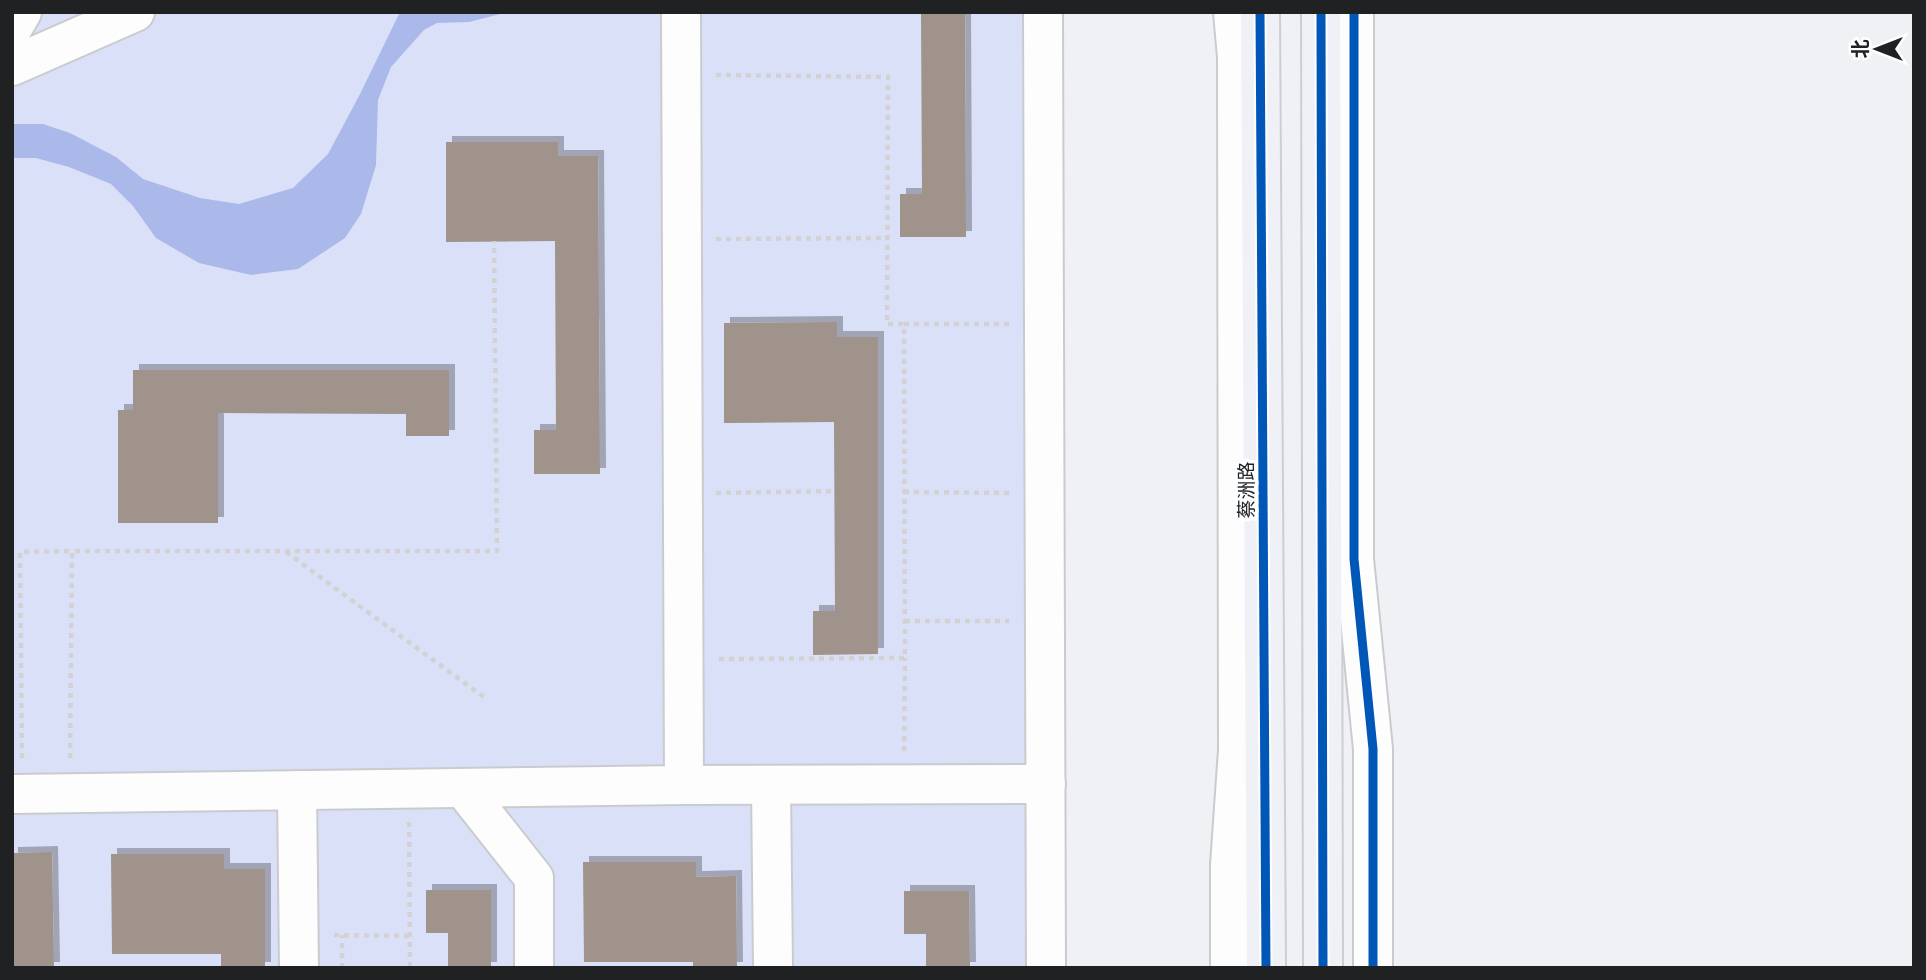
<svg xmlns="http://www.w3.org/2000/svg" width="1926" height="980" font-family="'Fira Sans Condensed','Noto Sans SC',sans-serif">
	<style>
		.green { fill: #dae0f7 }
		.water { fill: #abb8ea }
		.building { fill: #9f938b; filter: url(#shadow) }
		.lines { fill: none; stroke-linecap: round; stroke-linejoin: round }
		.minor-casing { stroke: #cacbce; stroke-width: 42 }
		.major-casing { stroke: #cdcecf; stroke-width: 42 }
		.path { stroke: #d2d2d2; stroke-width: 4.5; stroke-dasharray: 5 5; stroke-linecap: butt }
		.minor { stroke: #fdfdfe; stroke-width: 38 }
		.major { stroke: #f0f1f7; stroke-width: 38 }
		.cycleway-casing { stroke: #fdfeff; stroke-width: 13 }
		.cycleway { stroke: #0057b8; stroke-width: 9 }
		.labels { text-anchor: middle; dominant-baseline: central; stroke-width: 7; stroke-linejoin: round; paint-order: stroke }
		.street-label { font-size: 19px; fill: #202123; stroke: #fdfeff }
	</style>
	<defs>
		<filter id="shadow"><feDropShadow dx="6" dy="-6" stdDeviation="0" flood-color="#0004"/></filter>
	</defs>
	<rect width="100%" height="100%" fill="#f0f1f5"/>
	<path class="green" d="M 12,12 L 1043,12 L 1046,968 L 12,968 Z"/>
	<path class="water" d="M 400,12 L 508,12 L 469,22 L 437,23 L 424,30 L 391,67 L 378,100 L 376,165 L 361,214 L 345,238 L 298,269 L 251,275 L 199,263 L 156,238 L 133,206 L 111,184 L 69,167 L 36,158 L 12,158 L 12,124 L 43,124 L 70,133 L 116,157 L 143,179 L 200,198 L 239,204 L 293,188 L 328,154 L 359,96 Z"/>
	<g class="building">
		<path d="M 921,12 L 965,12 L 966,237 L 900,237 L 900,194 L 922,194 Z"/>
		<path d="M 446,142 L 558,142 L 558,156 L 598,156 L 600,474 L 534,474 L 534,430 L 556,430 L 555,241 L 446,242 Z"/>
		<path d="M 837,322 L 837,337 L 878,337 L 878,654 L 813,655 L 813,611 L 835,611 L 834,422 L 724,423 L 724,323 Z"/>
		<path d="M 133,370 L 449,370 L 449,436 L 406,436 L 406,414 L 218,413 L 218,523 L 118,523 L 118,410 L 133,410 Z"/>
		<path d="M 52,852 L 54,968 L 12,968 L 12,853 Z"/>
		<path d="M 111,854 L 224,854 L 224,869 L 265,869 L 265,968 L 221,968 L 221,954 L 112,954 Z"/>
		<path d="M 583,862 L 696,862 L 696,877 L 736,876 L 737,968 L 693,968 L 693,962 L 584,962 Z"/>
		<path d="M 426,890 L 491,890 L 491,968 L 448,968 L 448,933 L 426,933 Z"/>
		<path d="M 904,891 L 969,891 L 970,968 L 926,968 L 926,934 L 904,934 Z"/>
	</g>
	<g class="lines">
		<defs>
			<g id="minor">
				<path d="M 681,12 L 684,785 L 1046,784"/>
				<path d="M 1043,12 L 1046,968"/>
				<path d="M 1354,12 L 1354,559 L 1373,749 L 1373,968"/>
				<path d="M 12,29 L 22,12"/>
				<path d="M 12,66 L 135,12"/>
				<path d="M 771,785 L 773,968"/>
				<path d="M 463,788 L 534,878 L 534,968"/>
				<path d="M 297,790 L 299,968"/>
				<path d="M 12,794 L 684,785"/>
				<path d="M 1230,968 L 1230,865 L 1238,750 L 1237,57 L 1233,12"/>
			</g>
			<g id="major">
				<path d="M 1260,12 L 1266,968"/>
				<path d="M 1321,12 L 1323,968"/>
			</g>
		</defs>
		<use href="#minor" class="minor-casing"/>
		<use href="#major" class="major-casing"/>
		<g class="path">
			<path d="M 716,75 L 888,77 L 887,324 L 904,324"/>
			<path d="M 716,239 L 887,238"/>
			<path d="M 904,492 L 1012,493"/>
			<path d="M 716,493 L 834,491"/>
			<path d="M 286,552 L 485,698"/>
			<path d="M 905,621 L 1009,621"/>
			<path d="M 719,659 L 905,658 L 904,324 L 1010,324"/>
			<path d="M 904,751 L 905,658"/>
			<path d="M 22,758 L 20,552 L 72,551"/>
			<path d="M 70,758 L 72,551 L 497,551 L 494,241"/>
			<path d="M 409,822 L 410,968"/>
			<path d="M 334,935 L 409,936"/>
			<path d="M 342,968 L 342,935"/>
		</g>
		<use href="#minor" class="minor"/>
		<use href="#major" class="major"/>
		<defs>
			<g id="cycleway">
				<path d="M 1260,12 L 1266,968"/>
				<path d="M 1321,12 L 1323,968"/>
				<path d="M 1354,12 L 1354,559 L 1373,749 L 1373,968"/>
			</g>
		</defs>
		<use href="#cycleway" class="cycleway-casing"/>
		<use href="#cycleway" class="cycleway"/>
	</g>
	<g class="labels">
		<g class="street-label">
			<text transform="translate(1246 490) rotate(-90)">蔡洲路</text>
		</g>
	</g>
	<rect width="1926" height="980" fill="none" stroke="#202123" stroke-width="28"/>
	<g transform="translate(1877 49) rotate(270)" stroke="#fdfeff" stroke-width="5" paint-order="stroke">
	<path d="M0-5L12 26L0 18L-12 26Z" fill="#202123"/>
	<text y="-10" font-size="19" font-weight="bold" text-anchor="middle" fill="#202123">北</text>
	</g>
</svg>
